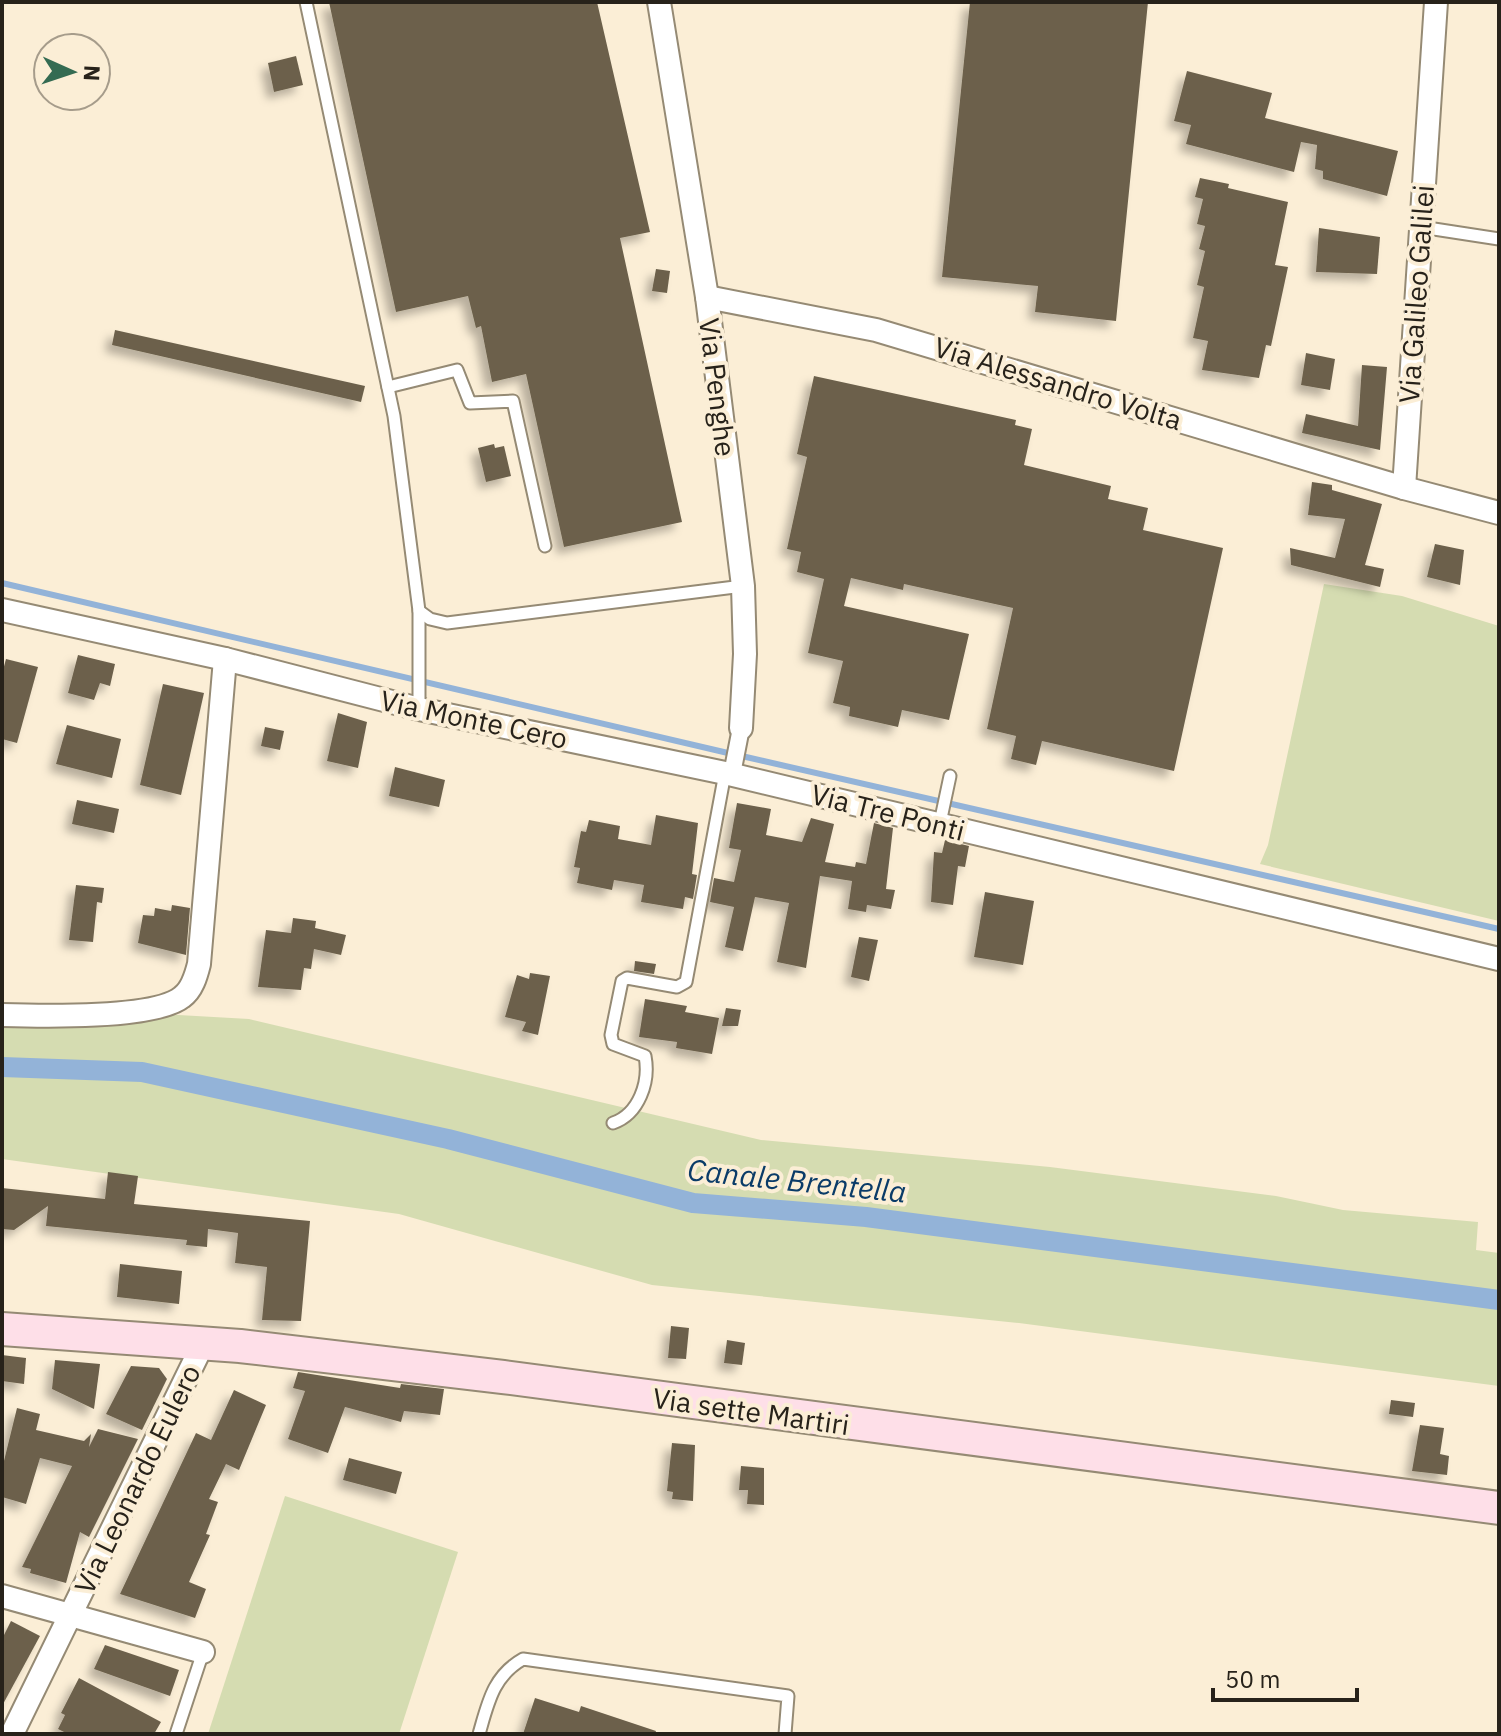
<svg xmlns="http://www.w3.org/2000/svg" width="1501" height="1736" font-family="'IBM Plex Sans',sans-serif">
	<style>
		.green { fill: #d5dcb1 }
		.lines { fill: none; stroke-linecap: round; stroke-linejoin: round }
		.stream { stroke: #93b3d8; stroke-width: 6 }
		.canal { stroke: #93b3d8; stroke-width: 20 }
		.building { fill: #6c614c; filter: url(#shadow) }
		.service-casing { stroke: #958a74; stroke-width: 15 }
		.pedestrian-casing { stroke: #958a74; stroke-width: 20 }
		.minor-casing { stroke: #958a74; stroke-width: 26 }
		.secondary-casing { stroke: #958a74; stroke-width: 36 }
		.service { stroke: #fff; stroke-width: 11 }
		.pedestrian { stroke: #fff; stroke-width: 16 }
		.minor { stroke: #fff; stroke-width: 22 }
		.secondary { stroke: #fedfe8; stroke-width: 32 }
		.labels { text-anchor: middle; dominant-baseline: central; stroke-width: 8; stroke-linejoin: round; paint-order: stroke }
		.street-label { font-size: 28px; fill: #27221a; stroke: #fbeed6 }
		.water-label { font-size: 30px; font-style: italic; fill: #0a3b68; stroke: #fbeed6 }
	</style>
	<defs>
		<filter id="shadow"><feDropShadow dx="-7" dy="7" stdDeviation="4" flood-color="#0004"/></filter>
	</defs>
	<rect width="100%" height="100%" fill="#fbeed6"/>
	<g class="green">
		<path d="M 1324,584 L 1402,596 L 1499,626 L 1499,921 L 1260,864 L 1268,845 Z"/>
		<path d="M 2,1005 L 249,1019 L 761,1140 L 1050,1167 L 1276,1196 L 1343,1210 L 1478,1222 L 1476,1250 L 1499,1253 L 1499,1386 L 1019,1323 L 652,1285 L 399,1214 L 2,1159 Z"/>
		<path d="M 285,1496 L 458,1552 L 399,1734 L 208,1734 Z"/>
	</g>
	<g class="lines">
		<g class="stream">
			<path d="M 2,583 L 728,753"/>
			<path d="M 746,757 L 1499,929"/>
		</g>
		<path class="canal" d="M 2,1067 L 142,1072 L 448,1139 L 693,1203 L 866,1217 L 1499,1300"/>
	</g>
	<g class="building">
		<path d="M 329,2 L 597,2 L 650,232 L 620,238 L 682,522 L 564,547 L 526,374 L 492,382 L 481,326 L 476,328 L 468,296 L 396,312 Z"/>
		<path d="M 970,2 L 1148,2 L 1116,321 L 1035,312 L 1038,286 L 942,277 Z"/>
		<path d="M 296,56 L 303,85 L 274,92 L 268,63 Z"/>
		<path d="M 1187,71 L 1272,93 L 1265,118 L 1398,151 L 1387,196 L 1323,179 L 1323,171 L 1315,169 L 1317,145 L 1301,142 L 1294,172 L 1186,144 L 1191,125 L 1174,121 Z"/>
		<path d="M 1200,178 L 1229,184 L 1228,188 L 1288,202 L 1275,265 L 1288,267 L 1271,346 L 1266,345 L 1259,378 L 1202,370 L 1208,341 L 1193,338 L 1204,287 L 1197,285 L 1205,251 L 1199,249 L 1205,226 L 1197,224 L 1203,199 L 1195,197 Z"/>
		<path d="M 1319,228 L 1380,237 L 1377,274 L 1316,272 Z"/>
		<path d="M 656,269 L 670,271 L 667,293 L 652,291 Z"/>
		<path d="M 115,330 L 365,386 L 361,402 L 112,345 Z"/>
		<path d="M 1306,353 L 1335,359 L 1330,390 L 1301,385 Z"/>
		<path d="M 1362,365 L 1387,367 L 1380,450 L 1302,433 L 1306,414 L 1358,426 Z"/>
		<path d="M 814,376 L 1016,420 L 1015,425 L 1032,429 L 1024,465 L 1111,486 L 1108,499 L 1148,508 L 1143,530 L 1223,548 L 1174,771 L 1042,741 L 1036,765 L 1011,759 L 1016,736 L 987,729 L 1013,608 L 904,584 L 903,590 L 851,578 L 844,606 L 969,634 L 949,720 L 902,710 L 898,727 L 849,716 L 850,707 L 833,703 L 843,661 L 808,653 L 824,579 L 797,572 L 801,552 L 787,549 L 807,457 L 797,454 Z"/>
		<path d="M 494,444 L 495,448 L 504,446 L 511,476 L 486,482 L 478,448 Z"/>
		<path d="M 1312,482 L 1332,485 L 1332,490 L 1382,504 L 1365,565 L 1384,569 L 1380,587 L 1291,565 L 1290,548 L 1335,558 L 1345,519 L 1308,515 Z"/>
		<path d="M 1435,544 L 1464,550 L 1460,585 L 1427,577 Z"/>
		<path d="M 78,655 L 115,664 L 110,686 L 100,683 L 94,700 L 68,693 Z"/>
		<path d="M 6,659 L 38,667 L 17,743 L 2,739 L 2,674 Z"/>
		<path d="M 163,684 L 204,693 L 181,795 L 140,785 Z"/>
		<path d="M 338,713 L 367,722 L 358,768 L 327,761 Z"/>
		<path d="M 67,725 L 121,739 L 112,778 L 56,764 Z"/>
		<path d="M 265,727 L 284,731 L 280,750 L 261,746 Z"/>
		<path d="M 395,767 L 445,780 L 439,807 L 389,796 Z"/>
		<path d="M 77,800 L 119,809 L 114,833 L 72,824 Z"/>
		<path d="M 737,803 L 771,809 L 766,835 L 802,842 L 811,818 L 834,824 L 825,862 L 855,867 L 856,862 L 866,864 L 874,823 L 893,828 L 886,889 L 895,890 L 891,909 L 867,905 L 866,912 L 848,909 L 852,881 L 820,876 L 806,968 L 777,962 L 789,903 L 755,897 L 743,951 L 725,947 L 734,907 L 710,902 L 714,878 L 734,882 L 741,850 L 729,848 Z"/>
		<path d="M 656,815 L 698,823 L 692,874 L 697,875 L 693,899 L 685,897 L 683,909 L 641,902 L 644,885 L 614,880 L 612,890 L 577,883 L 580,868 L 574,867 L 581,831 L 586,832 L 589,820 L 620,826 L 618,839 L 651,845 Z"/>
		<path d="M 945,840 L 969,846 L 965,867 L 958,866 L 953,905 L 931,902 L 934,852 L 942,853 Z"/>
		<path d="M 76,885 L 104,888 L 102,903 L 97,902 L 93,942 L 69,940 Z"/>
		<path d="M 985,892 L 1034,901 L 1023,965 L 974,957 Z"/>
		<path d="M 172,905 L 190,908 L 186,955 L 138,943 L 143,915 L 154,916 L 155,908 L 171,911 Z"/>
		<path d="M 293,918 L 316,921 L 315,928 L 346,935 L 341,955 L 314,949 L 311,969 L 304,968 L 301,990 L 258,987 L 266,930 L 291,933 Z"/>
		<path d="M 859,937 L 878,940 L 869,981 L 851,977 Z"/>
		<path d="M 635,961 L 656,964 L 654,974 L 634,971 Z"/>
		<path d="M 530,973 L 550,976 L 538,1035 L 522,1031 L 526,1022 L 505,1017 L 517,975 L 529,979 Z"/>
		<path d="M 645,999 L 687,1006 L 685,1012 L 719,1018 L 712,1054 L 676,1048 L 677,1042 L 639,1037 Z"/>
		<path d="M 726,1008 L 741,1010 L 738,1026 L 722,1026 Z"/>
		<path d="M 108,1172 L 138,1176 L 134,1204 L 310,1221 L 301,1321 L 262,1320 L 267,1267 L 235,1263 L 238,1233 L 208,1229 L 207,1247 L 186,1245 L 187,1240 L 46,1226 L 48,1206 L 14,1230 L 2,1229 L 2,1188 L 105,1199 Z"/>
		<path d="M 120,1264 L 182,1271 L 179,1304 L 117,1297 Z"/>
		<path d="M 671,1326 L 689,1328 L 686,1359 L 668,1358 Z"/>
		<path d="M 727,1340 L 745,1343 L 742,1365 L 724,1363 Z"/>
		<path d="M 2,1355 L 26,1358 L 24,1384 L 2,1381 Z"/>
		<path d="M 55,1360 L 100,1364 L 94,1409 L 52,1389 Z"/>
		<path d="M 131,1366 L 159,1368 L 167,1379 L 142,1430 L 106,1414 Z"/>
		<path d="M 298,1372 L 400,1388 L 401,1384 L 444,1389 L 440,1415 L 404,1411 L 401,1422 L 345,1407 L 328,1453 L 288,1439 L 305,1391 L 293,1388 Z"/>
		<path d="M 234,1390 L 266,1405 L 239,1470 L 226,1464 L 209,1499 L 218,1502 L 206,1534 L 210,1535 L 189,1582 L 206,1589 L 195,1618 L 120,1594 L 196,1433 L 211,1440 Z"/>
		<path d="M 1391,1400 L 1415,1403 L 1413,1417 L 1389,1414 Z"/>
		<path d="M 17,1408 L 40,1414 L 36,1430 L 84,1441 L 91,1434 L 89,1447 L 98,1429 L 138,1439 L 89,1537 L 80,1532 L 66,1583 L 30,1573 L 31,1569 L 22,1567 L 72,1466 L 40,1458 L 26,1504 L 2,1497 L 2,1469 Z"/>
		<path d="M 1420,1425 L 1444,1428 L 1440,1454 L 1449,1456 L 1447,1475 L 1412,1471 Z"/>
		<path d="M 672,1443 L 695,1445 L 693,1501 L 672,1499 L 673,1492 L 667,1491 Z"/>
		<path d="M 349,1458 L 402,1472 L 396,1494 L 343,1480 Z"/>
		<path d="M 741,1466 L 764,1468 L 764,1505 L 747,1504 L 748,1490 L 739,1490 Z"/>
		<path d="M 11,1621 L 40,1636 L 2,1706 L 2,1639 Z"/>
		<path d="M 105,1645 L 179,1670 L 170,1696 L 94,1669 Z"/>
		<path d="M 79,1678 L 161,1722 L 154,1734 L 68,1734 L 58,1729 L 65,1715 L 61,1713 Z"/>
		<path d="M 535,1698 L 579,1712 L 581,1706 L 656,1731 L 655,1734 L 523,1734 Z"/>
	</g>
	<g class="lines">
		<defs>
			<g id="service">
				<path d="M 306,2 L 394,416 L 419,611 L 419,709"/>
				<path d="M 1421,227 L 1499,239"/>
				<path d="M 388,387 L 457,370 L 470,403 L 513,401 L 545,546"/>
				<path d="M 419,611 L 430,619 L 447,623 L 743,586"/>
				<path d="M 940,823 L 950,776"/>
				<path d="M 613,1123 C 639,1114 650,1082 645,1056 L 613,1044 L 611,1035 L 622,981 L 627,978 L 677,987 L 686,982 L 725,773"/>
				<path d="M 176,1734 L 203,1652"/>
				<path d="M 479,1734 C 488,1703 493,1676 523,1659 L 788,1696 L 785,1734"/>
			</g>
			<path id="pedestrian" d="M 732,774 L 741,728"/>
			<g id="minor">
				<path d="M 659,2 L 707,297 L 743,586 L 745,654 L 741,728"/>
				<path d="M 707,297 L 876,330 L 1404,488 L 1499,513"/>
				<path d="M 1404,488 L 1436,2"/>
				<path d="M 2,610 L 225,659 L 419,709 L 725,773 L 1499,959"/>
				<path d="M 2,1015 C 39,1016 155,1019 182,997 C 192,990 196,976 199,964 L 225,659"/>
				<path d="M 2,1596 L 203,1652"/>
				<path d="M 12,1734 L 198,1354 L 198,1342"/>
			</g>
			<path id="secondary" d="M 2,1329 L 240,1346 L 503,1377 L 1499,1508"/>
		</defs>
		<use href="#service" class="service-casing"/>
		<use href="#pedestrian" class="pedestrian-casing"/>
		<use href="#minor" class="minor-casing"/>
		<use href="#secondary" class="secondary-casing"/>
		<use href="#service" class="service"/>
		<use href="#pedestrian" class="pedestrian"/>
		<use href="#minor" class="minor"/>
		<use href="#secondary" class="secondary"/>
	</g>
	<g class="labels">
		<g class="street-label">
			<text transform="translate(1416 294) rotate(-86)">Via Galileo Galilei</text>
			<text transform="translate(1058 383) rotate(17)">Via Alessandro Volta</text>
			<text transform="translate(718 387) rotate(83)">Via Penghe</text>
			<text transform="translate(474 719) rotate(12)">Via Monte Cero</text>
			<text transform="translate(888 812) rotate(14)">Via Tre Ponti</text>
			<text transform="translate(751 1411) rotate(8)">Via sette Martiri</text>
			<text transform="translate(137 1479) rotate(-64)">Via Leonardo Eulero</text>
		</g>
		<g class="water-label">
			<text transform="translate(797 1180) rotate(6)">Canale Brentella</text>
		</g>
	</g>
	<rect width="1501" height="1736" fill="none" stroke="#27221a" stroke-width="8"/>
	<g transform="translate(72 72) rotate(93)"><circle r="38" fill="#fbeed6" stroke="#a69c8b" stroke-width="2"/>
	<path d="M0-6L14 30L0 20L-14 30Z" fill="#346b52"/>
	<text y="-12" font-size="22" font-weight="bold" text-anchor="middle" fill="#27221a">N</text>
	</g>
	<path d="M1213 1688v12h144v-12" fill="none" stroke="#27221a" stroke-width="4"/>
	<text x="1225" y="1688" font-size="24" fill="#27221a" stroke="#fbeed6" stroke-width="6" paint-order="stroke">50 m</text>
</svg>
